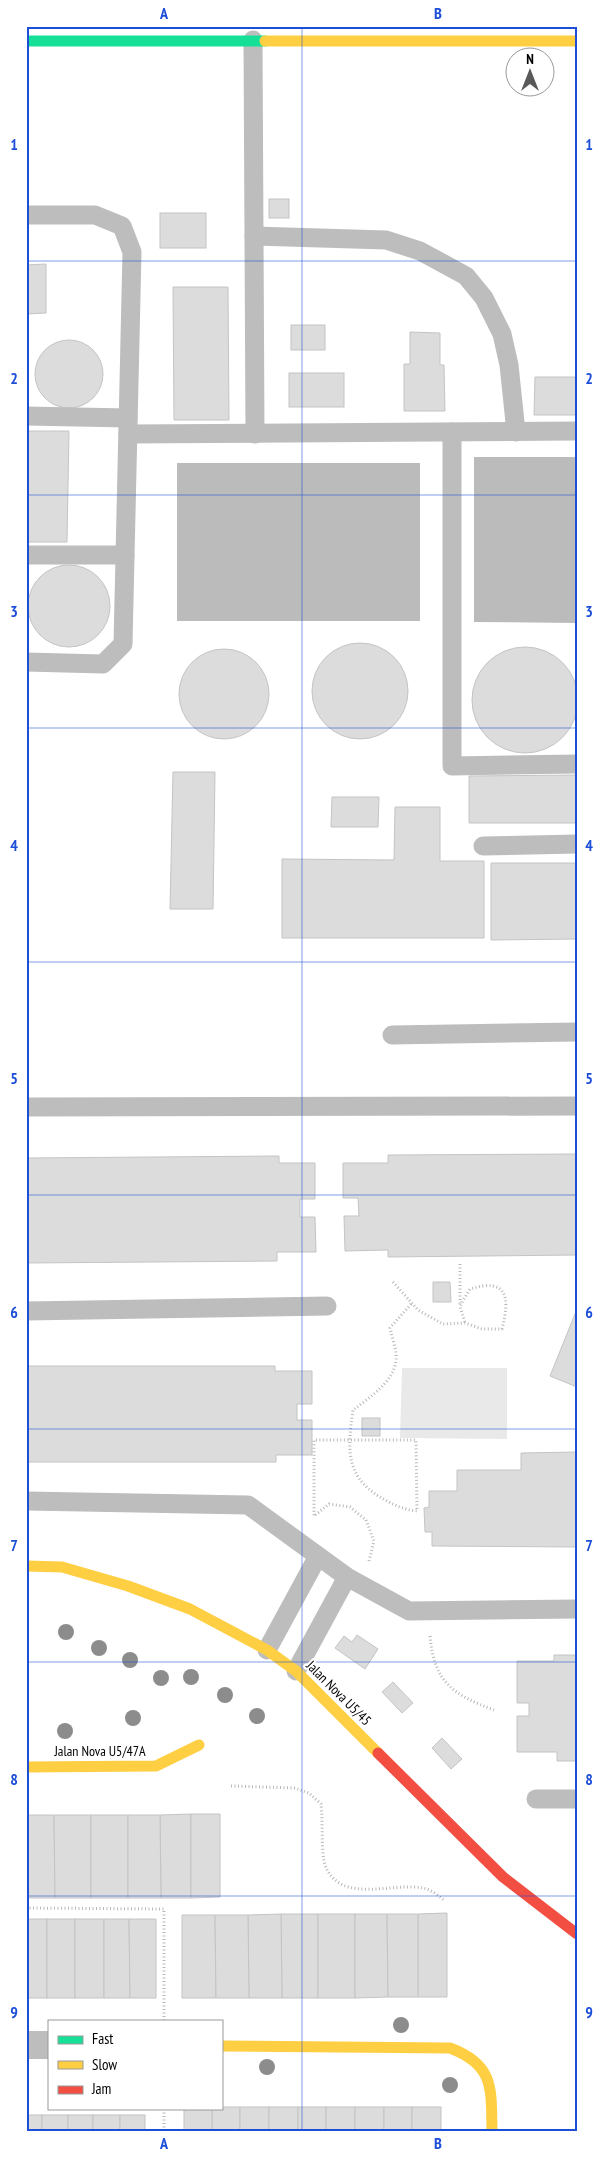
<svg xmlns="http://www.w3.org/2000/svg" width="603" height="2157" font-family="'PT Sans Narrow',sans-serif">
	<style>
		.green { fill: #e9e9e9 }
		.water { fill: #bbb }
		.building { fill: #dcdcdc; stroke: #c4c4c4 }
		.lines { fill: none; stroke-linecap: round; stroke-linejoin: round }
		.path { stroke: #b8b8b8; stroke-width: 3; stroke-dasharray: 1 2.5; stroke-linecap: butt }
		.lane { stroke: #bdbdbd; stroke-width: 19 }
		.street { stroke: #bdbdbd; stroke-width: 28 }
		.fast { stroke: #16e098; stroke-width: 11 }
		.slow { stroke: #ffcf43; stroke-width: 11 }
		.jam { stroke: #f24e42; stroke-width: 11 }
		.tree { fill: #8c8c8c }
		.grid { fill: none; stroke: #1d4ed8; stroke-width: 1; stroke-opacity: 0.55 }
		.labels { text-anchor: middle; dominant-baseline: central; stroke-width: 4.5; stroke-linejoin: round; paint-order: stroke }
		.street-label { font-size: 14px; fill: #000; stroke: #fff }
		.neatline { fill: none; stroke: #1d4ed8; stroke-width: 2 }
		.grid-label { font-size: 16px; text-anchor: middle; font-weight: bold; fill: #1d4ed8 }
	</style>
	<rect width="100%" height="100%" fill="#fff"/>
	<path class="green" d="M 402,1368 L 507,1368 L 507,1439 L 400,1438 Z"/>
	<g class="water">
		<path d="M 474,457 L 577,457 L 577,623 L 474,622 Z"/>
		<rect x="177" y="463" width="243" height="158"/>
	</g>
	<g class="building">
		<rect x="269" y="199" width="20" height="19"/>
		<rect x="160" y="213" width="46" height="35"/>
		<path d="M 46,264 L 46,313 L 26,314 L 26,265 Z"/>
		<path d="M 173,287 L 228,287 L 229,420 L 174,420 Z"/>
		<rect x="291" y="325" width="34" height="25"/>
		<path d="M 410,332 L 440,333 L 440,365 L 444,365 L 445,411 L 404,411 L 404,364 L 410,364 Z"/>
		<circle cx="69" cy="374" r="34"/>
		<rect x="289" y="373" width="55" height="34"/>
		<path d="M 535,377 L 577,377 L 577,415 L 534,415 Z"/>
		<path d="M 26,431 L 69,431 L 67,542 L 26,542 Z"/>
		<circle cx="69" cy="606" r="41"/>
		<circle cx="360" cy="691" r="48"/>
		<circle cx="525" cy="700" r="53"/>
		<circle cx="224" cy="694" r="45"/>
		<path d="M 173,772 L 215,772 L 213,909 L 170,909 Z"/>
		<path d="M 577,775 L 577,823 L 469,823 L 469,776 Z"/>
		<path d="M 332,797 L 379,797 L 378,827 L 331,827 Z"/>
		<path d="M 395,807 L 440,807 L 440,861 L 484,861 L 484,938 L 282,938 L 282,859 L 394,860 Z"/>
		<path d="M 491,863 L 577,863 L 577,939 L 491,940 Z"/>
		<path d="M 577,1154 L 577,1255 L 388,1257 L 388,1250 L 345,1251 L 344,1216 L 359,1216 L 358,1198 L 343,1198 L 343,1163 L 388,1163 L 388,1155 Z"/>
		<path d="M 279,1156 L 279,1163 L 315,1163 L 315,1199 L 300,1199 L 300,1217 L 315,1217 L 316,1252 L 277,1252 L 277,1261 L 26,1263 L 26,1158 Z"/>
		<path d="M 433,1282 L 450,1282 L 451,1302 L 433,1302 Z"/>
		<path d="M 577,1309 L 577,1387 L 550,1376 Z"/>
		<path d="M 26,1366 L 275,1366 L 275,1371 L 312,1371 L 312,1404 L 297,1404 L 297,1420 L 312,1420 L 312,1455 L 276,1455 L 276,1462 L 26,1462 Z"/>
		<rect x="362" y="1418" width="18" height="18"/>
		<path d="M 577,1452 L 577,1547 L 432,1546 L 432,1532 L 425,1532 L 424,1508 L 429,1507 L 429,1491 L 457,1491 L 457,1470 L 521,1470 L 521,1453 Z"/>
		<path d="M 357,1635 L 378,1649 L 365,1669 L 335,1648 L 344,1636 L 352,1642 Z"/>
		<path d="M 554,1655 L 577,1655 L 577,1761 L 557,1761 L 557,1752 L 517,1752 L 517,1716 L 529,1716 L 529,1703 L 517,1703 L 517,1661 L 554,1661 Z"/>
		<path d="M 393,1682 L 413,1703 L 402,1713 L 382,1692 Z"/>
		<path d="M 442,1738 L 462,1759 L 451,1769 L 432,1748 Z"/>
		<path d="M 191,1814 L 191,1898 L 161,1898 L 160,1815 Z"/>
		<path d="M 191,1814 L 220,1814 L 220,1897 L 191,1898 Z"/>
		<path d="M 26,1815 L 54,1815 L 55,1898 L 26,1898 Z"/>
		<path d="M 54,1815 L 91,1815 L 91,1898 L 55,1898 Z"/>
		<rect x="91" y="1815" width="37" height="83"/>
		<path d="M 128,1815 L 160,1815 L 161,1898 L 128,1898 Z"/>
		<path d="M 447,1913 L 447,1997 L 418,1997 L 418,1914 Z"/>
		<path d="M 281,1914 L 318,1914 L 318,1998 L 282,1998 Z"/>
		<path d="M 281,1914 L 282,1998 L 249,1998 L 248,1915 Z"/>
		<rect x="318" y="1914" width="37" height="84"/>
		<path d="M 355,1914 L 387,1914 L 388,1997 L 355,1998 Z"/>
		<path d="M 387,1914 L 418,1914 L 418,1997 L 388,1997 Z"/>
		<path d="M 182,1915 L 215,1915 L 216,1998 L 182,1998 Z"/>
		<path d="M 215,1915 L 248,1915 L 249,1998 L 216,1998 Z"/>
		<rect x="26" y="1919" width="21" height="79"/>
		<rect x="47" y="1919" width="28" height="79"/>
		<rect x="75" y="1919" width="29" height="79"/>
		<path d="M 104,1919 L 129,1919 L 130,1998 L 104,1998 Z"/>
		<path d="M 129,1919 L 156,1919 L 156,1998 L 130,1998 Z"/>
		<path d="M 221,2107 L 240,2107 L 240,2131 L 212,2131 L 212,2108 L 221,2108 Z"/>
		<rect x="240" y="2107" width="29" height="24"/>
		<rect x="269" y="2107" width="29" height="24"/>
		<rect x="298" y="2107" width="28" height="24"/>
		<rect x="326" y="2107" width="29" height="24"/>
		<rect x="355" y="2107" width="29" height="24"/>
		<rect x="384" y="2107" width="28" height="24"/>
		<rect x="412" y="2107" width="29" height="24"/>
		<rect x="184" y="2108" width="28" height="23"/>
		<rect x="26" y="2115" width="16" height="16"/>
		<rect x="42" y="2115" width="26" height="16"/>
		<rect x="68" y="2115" width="25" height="16"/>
		<rect x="93" y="2115" width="27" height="16"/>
		<rect x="120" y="2115" width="25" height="16"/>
	</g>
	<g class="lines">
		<g class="path">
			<path d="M 460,1264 L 460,1305"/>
			<path d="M 393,1282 L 418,1310 L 443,1324 L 465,1323 L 482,1329 L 502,1329 C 510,1298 508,1277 470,1289 L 460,1306 L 465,1323"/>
			<path d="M 369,1561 L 374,1541 L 366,1520 L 350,1507 L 329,1504 L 314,1516 L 314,1440 L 416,1440 L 417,1511 C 406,1510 396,1506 387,1501 C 345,1479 347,1452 353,1410 C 369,1398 394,1382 396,1360 C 397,1350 392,1338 390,1328 L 412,1303"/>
			<path d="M 430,1636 C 434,1683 454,1695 494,1710"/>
			<path d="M 231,1786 L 294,1788 L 309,1793 L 321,1804 C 323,1820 321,1854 325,1865 C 340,1905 392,1882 422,1888 C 431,1889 439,1896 445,1901"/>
			<path d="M 26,1908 L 164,1909 L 164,2021"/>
			<path d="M 164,2131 L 164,2108"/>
		</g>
		<g class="lane">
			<path d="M 253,40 L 255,434"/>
			<path d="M 26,215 L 95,215 L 122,226 L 132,252 L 123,644 L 103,664 L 26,662"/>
			<path d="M 254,236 L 386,240 L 420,251 L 466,276 L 484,298 L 502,334 L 509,365 L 516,432"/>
			<path d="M 26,416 L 128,418"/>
			<path d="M 452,432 L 452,766 L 577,764"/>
			<path d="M 128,434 L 577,431"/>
			<path d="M 26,555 L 125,555"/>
			<path d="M 483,846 L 577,844"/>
			<path d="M 392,1035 L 577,1032"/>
			<path d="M 26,1107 L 577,1106"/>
			<path d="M 26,1311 L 327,1306"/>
			<path d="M 26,1501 L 248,1505 L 347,1577 L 409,1611 L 577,1609"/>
			<path d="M 267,1650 L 318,1556"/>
			<path d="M 296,1671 L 347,1577"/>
			<path d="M 536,1799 L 577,1799"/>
		</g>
		<path class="street" d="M 26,2045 L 49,2045"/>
		<path class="fast" d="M 26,41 L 265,41"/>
		<g class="slow">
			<path d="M 265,41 L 577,41"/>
			<path d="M 26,1566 L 62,1567 L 128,1586 L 190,1609 L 267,1650 L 296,1671 L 378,1753"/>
			<path d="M 26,1767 L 156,1766 L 199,1745"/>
			<path d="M 221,2046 L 450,2048 C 495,2065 491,2089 492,2131"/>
		</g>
		<path class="jam" d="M 378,1753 L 503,1877 L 577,1934"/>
	</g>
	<g class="tree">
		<circle cx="66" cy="1632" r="8"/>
		<circle cx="99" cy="1648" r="8"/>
		<circle cx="130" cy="1660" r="8"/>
		<circle cx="191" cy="1677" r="8"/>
		<circle cx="161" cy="1678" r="8"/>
		<circle cx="225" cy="1695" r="8"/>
		<circle cx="257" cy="1716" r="8"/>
		<circle cx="133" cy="1718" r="8"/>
		<circle cx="65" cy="1731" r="8"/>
		<circle cx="401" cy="2025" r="8"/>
		<circle cx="267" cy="2067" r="8"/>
		<circle cx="450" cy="2085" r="8"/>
	</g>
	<path class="grid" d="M 302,26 L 302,2131M 26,261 L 577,261M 26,495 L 577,495M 26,728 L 577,728M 26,962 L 577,962M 26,1195 L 577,1195M 26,1429 L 577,1429M 26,1662 L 577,1662M 26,1896 L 577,1896"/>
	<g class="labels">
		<g class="street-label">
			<text transform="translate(339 1693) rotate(45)">Jalan Nova U5/45</text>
			<text x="100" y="1751">Jalan Nova U5/47A</text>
		</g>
	</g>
	<rect width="603" height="2157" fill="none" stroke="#ffffff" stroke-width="55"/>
	<rect x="48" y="2020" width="175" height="90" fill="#ffffff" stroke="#999999"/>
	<rect x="58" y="2036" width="25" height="8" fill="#16e098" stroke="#999999"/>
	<text x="92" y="2044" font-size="15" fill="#000000">Fast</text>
	<rect x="58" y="2061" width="25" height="8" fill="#ffcf43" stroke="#999999"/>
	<text x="92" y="2070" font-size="15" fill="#000000">Slow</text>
	<rect x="58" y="2086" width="25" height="8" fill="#f24e42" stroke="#999999"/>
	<text x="92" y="2094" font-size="15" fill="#000000">Jam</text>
	<g transform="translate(530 72)"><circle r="24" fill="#ffffff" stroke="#999999"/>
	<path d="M0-4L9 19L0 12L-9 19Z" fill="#595959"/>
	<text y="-8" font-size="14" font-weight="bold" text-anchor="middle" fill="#000000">N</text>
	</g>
	<rect x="28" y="28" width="548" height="2102" class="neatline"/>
	<g class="grid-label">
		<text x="164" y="19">A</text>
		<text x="438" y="19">B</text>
		<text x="14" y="150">1</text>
		<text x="589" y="150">1</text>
		<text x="14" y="384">2</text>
		<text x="589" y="384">2</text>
		<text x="14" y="617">3</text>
		<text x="589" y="617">3</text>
		<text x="14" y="851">4</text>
		<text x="589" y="851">4</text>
		<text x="14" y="1084">5</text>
		<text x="589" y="1084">5</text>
		<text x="14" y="1318">6</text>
		<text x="589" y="1318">6</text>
		<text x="14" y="1551">7</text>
		<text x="589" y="1551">7</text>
		<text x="14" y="1785">8</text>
		<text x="589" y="1785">8</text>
		<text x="14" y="2018">9</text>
		<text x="589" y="2018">9</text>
		<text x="164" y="2149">A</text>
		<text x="438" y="2149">B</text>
	</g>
</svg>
